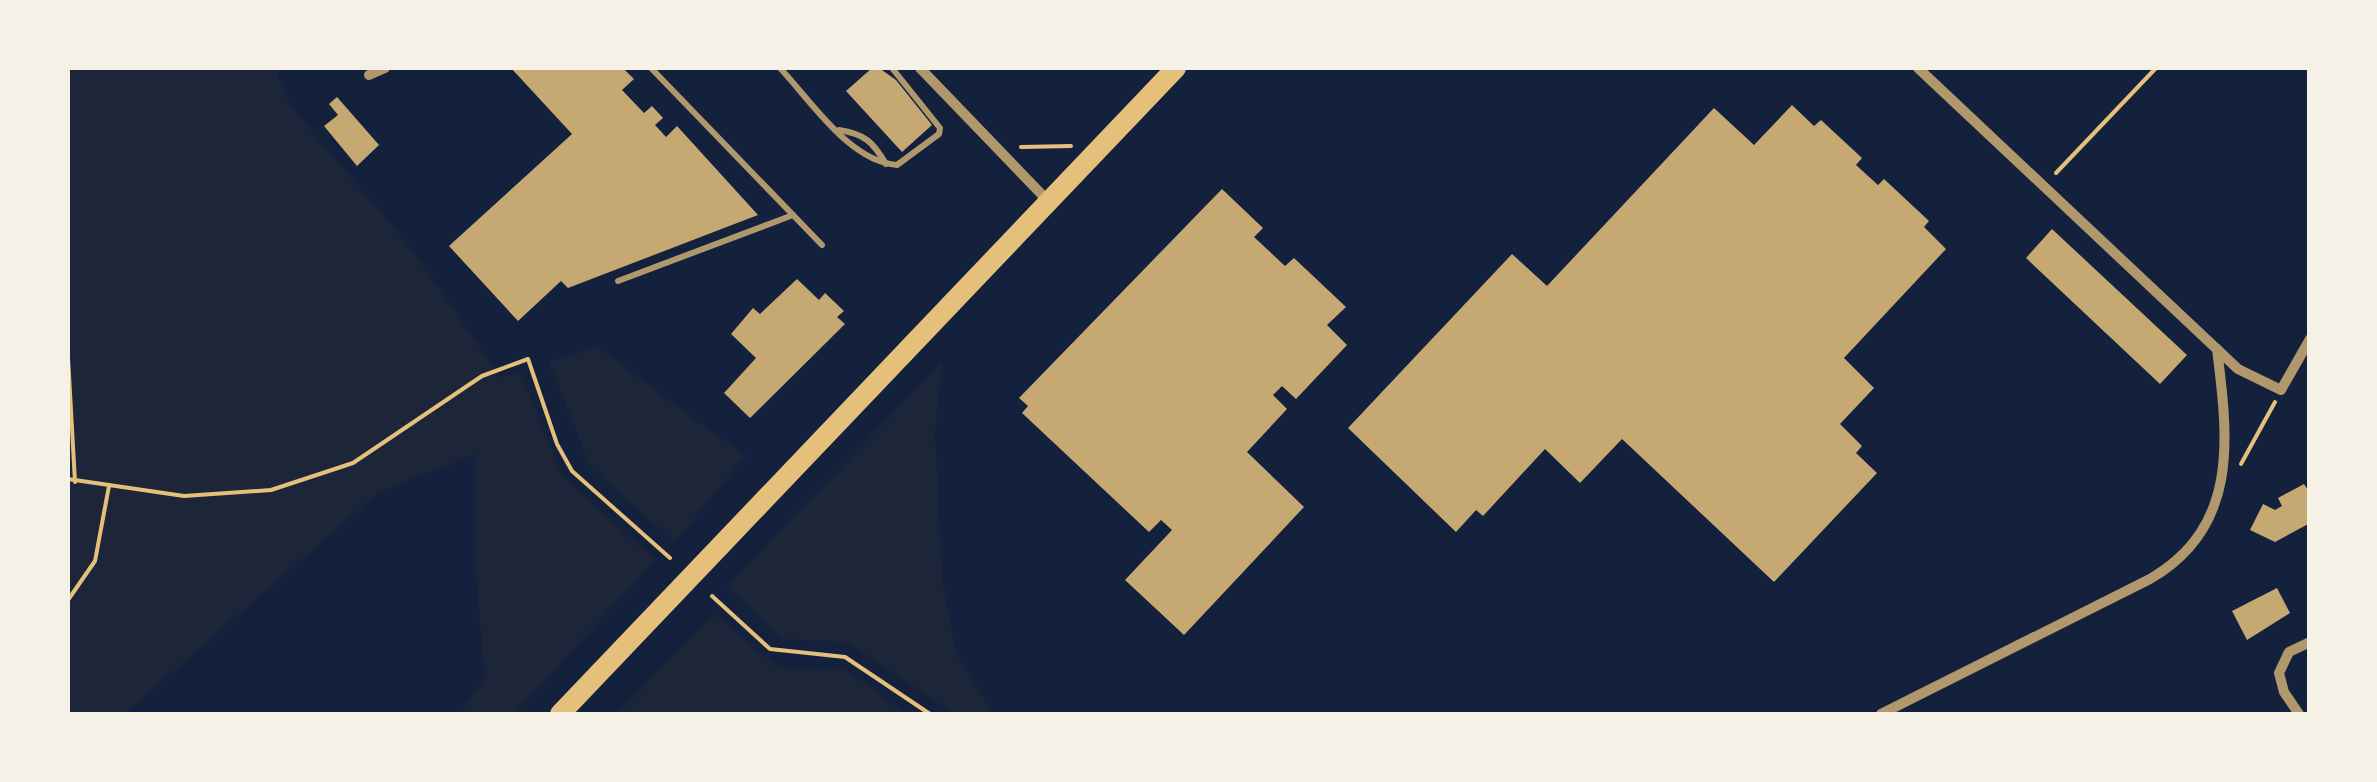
<svg xmlns="http://www.w3.org/2000/svg" width="2377" height="782" font-family="'Alegreya Sans',sans-serif">
	<style>
		.green { fill: #1d2539 }
		.building { fill: #c6a872 }
		.lines { fill: none; stroke-linecap: round; stroke-linejoin: round }
		.path { stroke: #e5c07b; stroke-width: 4 }
		.service { stroke: #b1986c; stroke-width: 6 }
		.minor { stroke: #b1986c; stroke-width: 10 }
		.primary { stroke: #e5c07b; stroke-width: 20 }
	</style>
	<rect width="100%" height="100%" fill="#14213d"/>
	<g class="green">
		<path d="M 68,68 L 275,68 L 289,104 L 413,251 L 501,378 L 520,371 L 562,476 L 655,560 L 514,714 L 459,714 L 485,678 L 476,577 L 475,454 L 379,492 L 124,714 L 68,714 Z"/>
		<path d="M 597,347 L 745,456 L 675,542 L 591,468 L 549,362 Z"/>
		<path d="M 942,362 L 935,432 L 942,580 L 957,656 L 991,710 L 986,714 L 956,714 L 847,642 L 781,639 L 727,587 Z"/>
		<path d="M 714,614 L 778,668 L 845,669 L 907,714 L 617,714 Z"/>
	</g>
	<g class="building">
		<path d="M 511,68 L 623,68 L 634,79 L 622,90 L 644,113 L 652,106 L 663,118 L 655,125 L 666,137 L 677,126 L 758,215 L 568,288 L 561,281 L 518,321 L 449,246 L 572,134 Z"/>
		<path d="M 872,68 L 879,68 L 896,80 L 932,125 L 902,152 L 846,91 Z"/>
		<path d="M 337,97 L 379,145 L 357,166 L 324,126 L 338,115 L 329,104 Z"/>
		<path d="M 1792,105 L 1814,126 L 1821,120 L 1862,158 L 1856,165 L 1878,185 L 1884,179 L 1929,221 L 1924,227 L 1946,249 L 1844,358 L 1874,388 L 1840,424 L 1862,446 L 1856,453 L 1877,473 L 1774,582 L 1622,439 L 1580,483 L 1545,449 L 1483,516 L 1476,510 L 1456,532 L 1348,428 L 1512,254 L 1547,286 L 1714,108 L 1754,145 Z"/>
		<path d="M 1222,189 L 1263,228 L 1254,237 L 1285,266 L 1294,258 L 1346,307 L 1327,325 L 1347,345 L 1296,399 L 1282,386 L 1273,395 L 1287,409 L 1247,452 L 1304,507 L 1184,635 L 1125,580 L 1172,530 L 1161,520 L 1149,532 L 1022,413 L 1028,406 L 1019,398 Z"/>
		<path d="M 2052,229 L 2187,355 L 2160,384 L 2026,258 Z"/>
		<path d="M 797,279 L 819,300 L 825,293 L 844,311 L 837,317 L 845,324 L 750,418 L 724,393 L 756,358 L 731,334 L 753,308 L 760,314 Z"/>
		<path d="M 2304,484 L 2310,493 L 2310,523 L 2275,542 L 2250,530 L 2263,504 L 2275,510 L 2282,506 L 2278,498 Z"/>
		<path d="M 2277,588 L 2290,613 L 2247,640 L 2232,611 Z"/>
	</g>
	<g class="lines">
		<g class="path">
			<path d="M 1021,147 L 1071,146"/>
			<path d="M 2056,173 L 2156,68"/>
			<path d="M 68,357 L 75,482"/>
			<path d="M 2241,464 L 2275,402"/>
			<path d="M 68,479 L 184,496 L 271,490 L 353,463 L 482,376 L 528,359 L 557,444 L 572,471 L 670,558"/>
			<path d="M 712,596 L 770,649 L 845,657 L 930,714"/>
			<path d="M 68,600 L 95,561 L 109,486"/>
		</g>
		<g class="service">
			<path d="M 651,68 L 822,245"/>
			<path d="M 780,68 C 811,101 850,162 897,165 L 939,134 L 940,128 L 892,68"/>
			<path d="M 839,130 C 865,134 873,142 886,164"/>
			<path d="M 618,281 L 793,215"/>
		</g>
		<g class="minor">
			<path d="M 920,68 L 1048,201"/>
			<path d="M 1918,68 L 2238,369 L 2281,390 L 2310,339"/>
			<path d="M 369,75 L 385,68"/>
			<path d="M 1881,714 L 2150,579 C 2240,527 2228,438 2217,349"/>
			<path d="M 2299,714 L 2284,692 L 2279,673 L 2289,652 L 2310,642"/>
		</g>
		<path class="primary" d="M 560,714 L 1176,68"/>
	</g>
	<rect width="2377" height="782" fill="none" stroke="#f6f1e7" stroke-width="140"/>
</svg>
